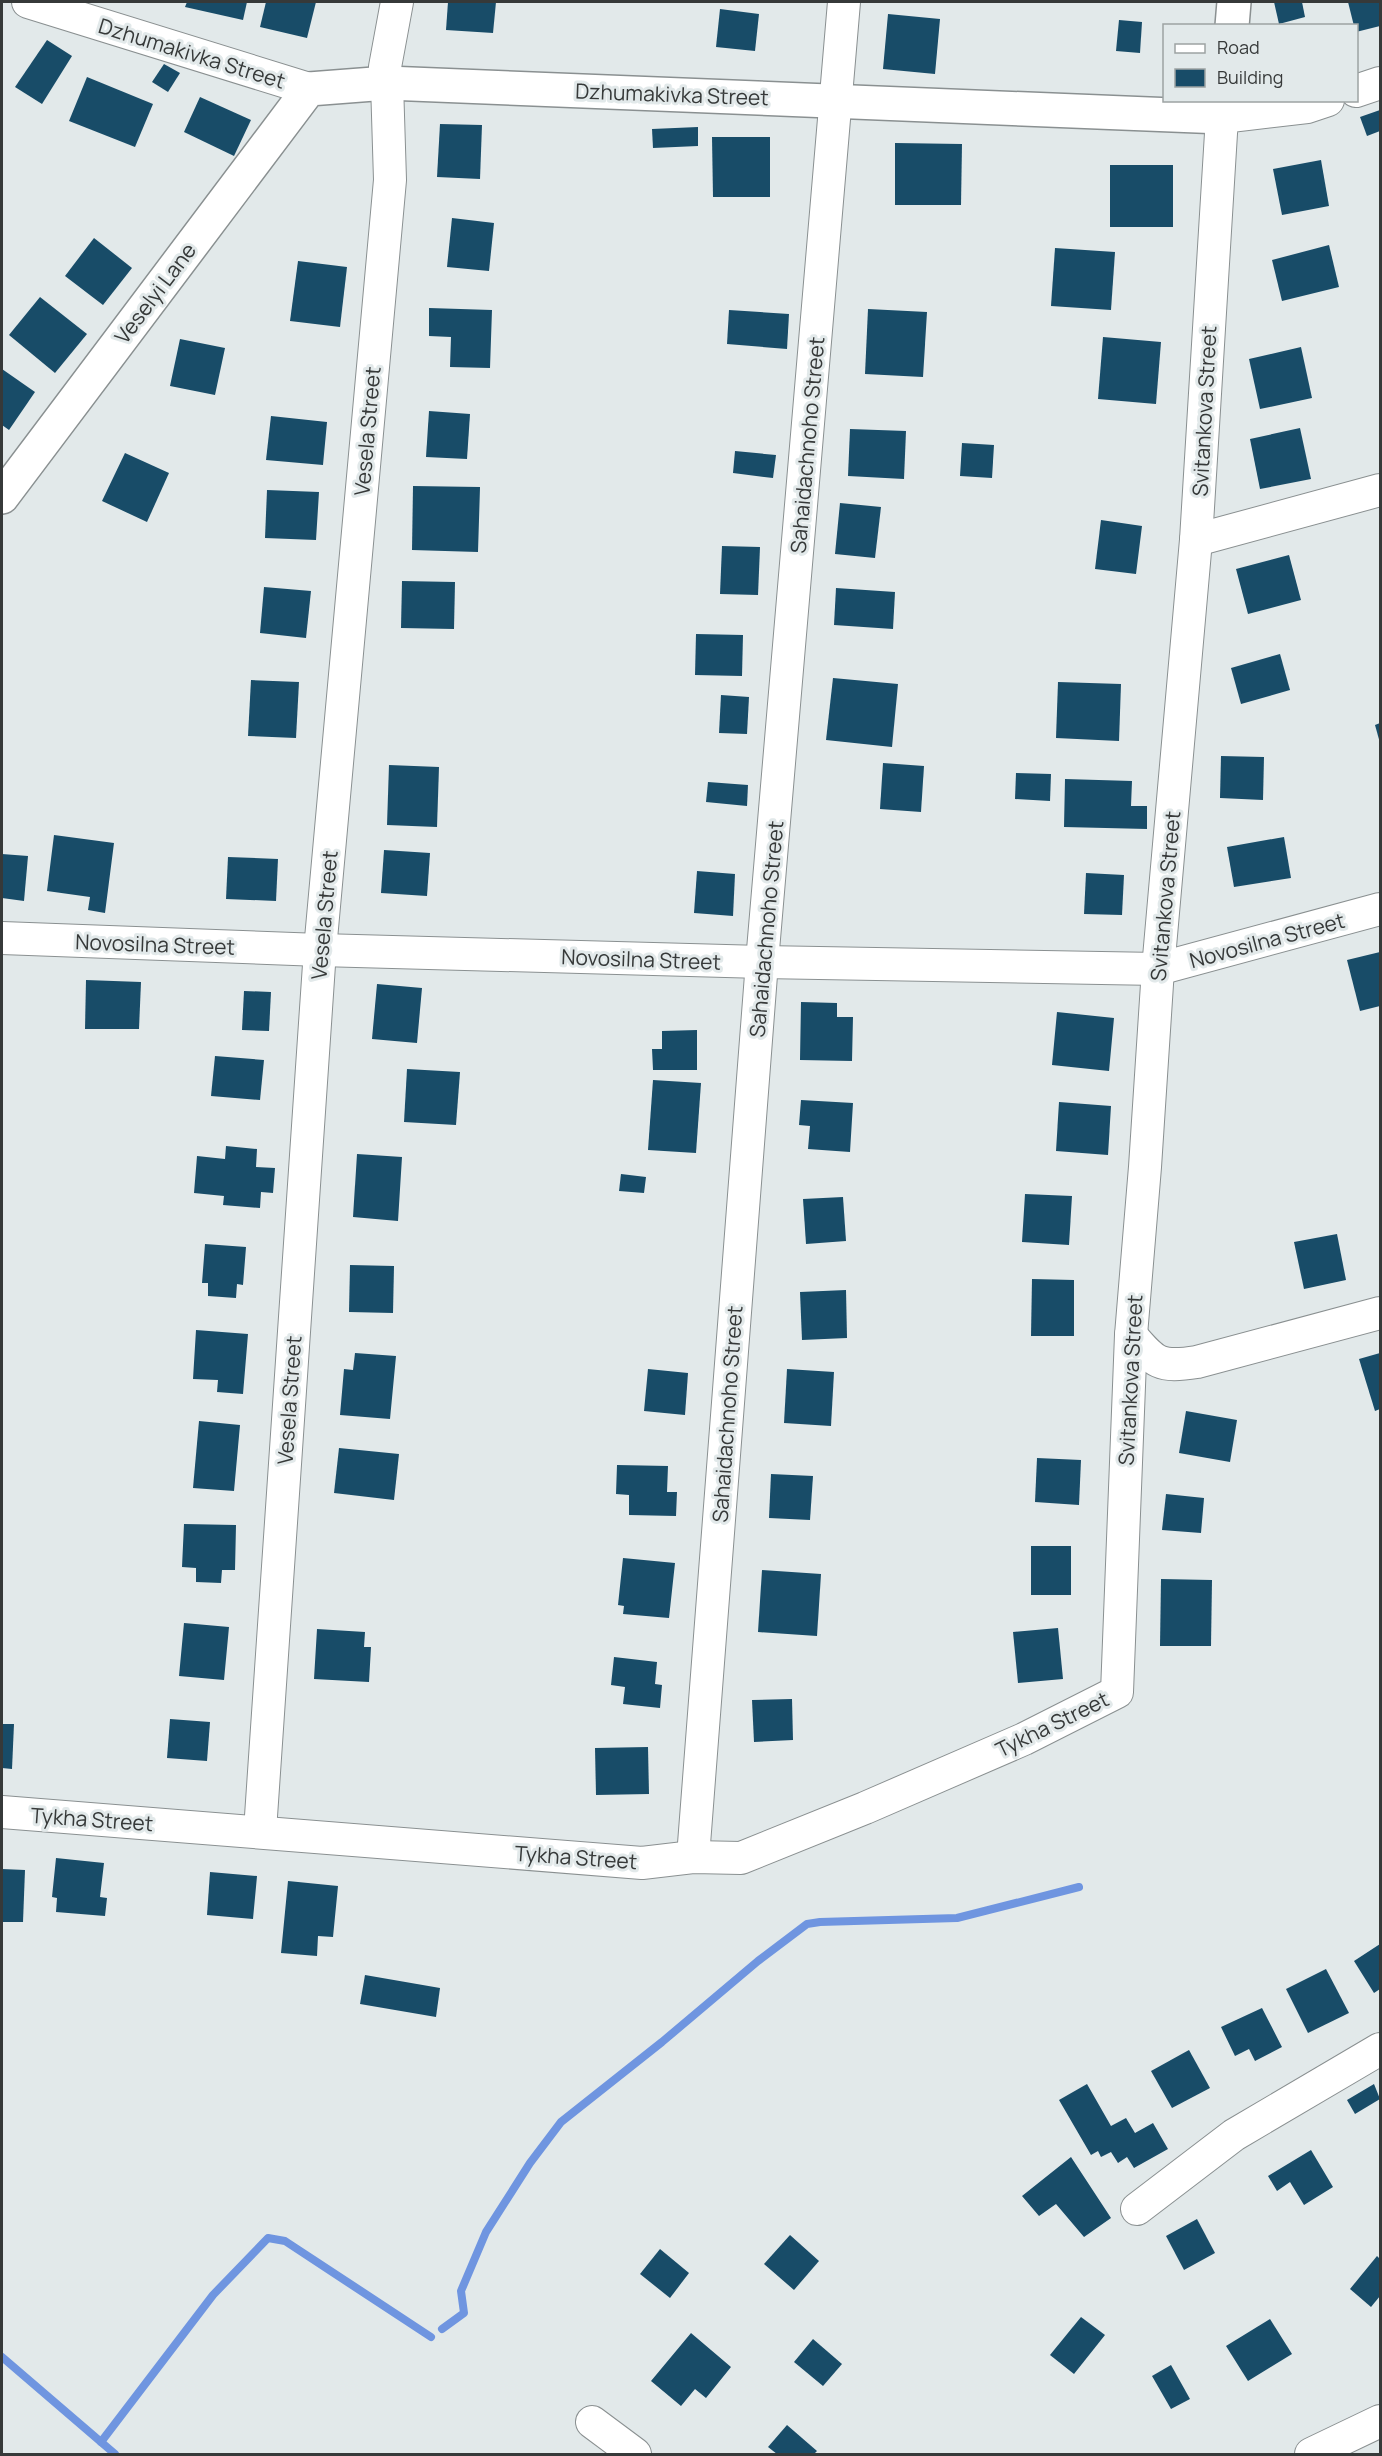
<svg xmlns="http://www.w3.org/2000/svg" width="1382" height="2456" font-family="Manrope,sans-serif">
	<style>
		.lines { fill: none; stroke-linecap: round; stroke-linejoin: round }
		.stream { stroke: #6f95e0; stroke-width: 8 }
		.building { fill: #184c68 }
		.minor-casing { stroke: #8a9091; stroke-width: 34 }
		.tertiary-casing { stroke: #8a9091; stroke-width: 36 }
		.minor { stroke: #fff; stroke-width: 32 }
		.tertiary { stroke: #fff; stroke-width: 33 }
		.labels { text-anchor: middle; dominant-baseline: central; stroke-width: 6; stroke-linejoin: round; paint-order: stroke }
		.street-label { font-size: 21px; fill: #363939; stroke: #e2e9ea }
	</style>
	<rect width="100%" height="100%" fill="#e2e9ea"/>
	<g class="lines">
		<g class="stream">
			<path d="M 442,2329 L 464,2313 L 461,2291 L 486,2232 L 530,2163 L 561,2122 L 662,2042 L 758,1961 L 807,1924 L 820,1922 L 957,1918 L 1079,1887"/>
			<path d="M 2,2357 L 115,2454"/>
			<path d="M 101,2442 L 213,2295 L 268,2238 L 285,2241 L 431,2337"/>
		</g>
	</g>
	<g class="building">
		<path d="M 187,2 L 247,2 L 243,20 L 185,7 Z"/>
		<path d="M 266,2 L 316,2 L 307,38 L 260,27 Z"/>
		<path d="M 448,2 L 496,2 L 493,33 L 446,30 Z"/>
		<path d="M 1274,2 L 1302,2 L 1305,17 L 1279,24 Z"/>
		<path d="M 1348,2 L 1380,2 L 1380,26 L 1356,32 L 1356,26 L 1354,26 Z"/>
		<path d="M 720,9 L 759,14 L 755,51 L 716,47 Z"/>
		<path d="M 888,14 L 940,19 L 935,74 L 883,69 Z"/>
		<path d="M 1119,20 L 1142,22 L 1140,53 L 1116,51 Z"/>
		<path d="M 47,40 L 72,56 L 42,104 L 15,87 Z"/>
		<path d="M 164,64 L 180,73 L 168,92 L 152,82 Z"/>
		<path d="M 87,77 L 153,104 L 135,147 L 69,121 Z"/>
		<path d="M 200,97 L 251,120 L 234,156 L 184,132 Z"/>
		<path d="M 1380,110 L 1380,131 L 1367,136 L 1360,117 Z"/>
		<path d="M 440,124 L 482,125 L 480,179 L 437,177 Z"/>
		<path d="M 698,127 L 698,146 L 653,148 L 652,129 Z"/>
		<path d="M 712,137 L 770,137 L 770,197 L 713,197 Z"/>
		<path d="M 895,143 L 962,144 L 961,205 L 895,205 Z"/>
		<path d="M 1321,160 L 1329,206 L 1282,215 L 1273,169 Z"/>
		<rect x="1110" y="165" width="63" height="62"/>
		<path d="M 452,218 L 494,223 L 489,271 L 447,267 Z"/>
		<path d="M 94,238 L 132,268 L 103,305 L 65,276 Z"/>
		<path d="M 1329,245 L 1339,287 L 1282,301 L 1272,260 Z"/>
		<path d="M 1055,248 L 1115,252 L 1111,310 L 1051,306 Z"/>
		<path d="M 298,261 L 347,267 L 340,327 L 290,321 Z"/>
		<path d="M 40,297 L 87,334 L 55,373 L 9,335 Z"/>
		<path d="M 429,308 L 492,310 L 490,368 L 450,367 L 451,337 L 429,336 Z"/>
		<path d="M 868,309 L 927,312 L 923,377 L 865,374 Z"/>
		<path d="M 729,310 L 789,314 L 787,349 L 727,344 Z"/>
		<path d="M 1103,337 L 1161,342 L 1156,404 L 1098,399 Z"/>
		<path d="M 180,339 L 225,348 L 215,395 L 170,386 Z"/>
		<path d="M 1301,347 L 1312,398 L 1260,409 L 1249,359 Z"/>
		<path d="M 2,369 L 35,392 L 9,430 L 2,425 Z"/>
		<path d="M 429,411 L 470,414 L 467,459 L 426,457 Z"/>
		<path d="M 271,416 L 327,422 L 323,465 L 266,460 Z"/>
		<path d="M 1300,428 L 1311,479 L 1260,489 L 1250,439 Z"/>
		<path d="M 850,429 L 906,431 L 904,479 L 848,476 Z"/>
		<path d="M 962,443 L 994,445 L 992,478 L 960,476 Z"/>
		<path d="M 735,451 L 776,455 L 773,478 L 733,473 Z"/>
		<path d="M 125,453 L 169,473 L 147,522 L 102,501 Z"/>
		<path d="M 413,486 L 480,487 L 478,552 L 412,550 Z"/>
		<path d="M 267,490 L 319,492 L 316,540 L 265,538 Z"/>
		<path d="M 840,503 L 881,507 L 875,558 L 835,554 Z"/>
		<path d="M 1101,520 L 1142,526 L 1136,574 L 1095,569 Z"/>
		<path d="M 722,546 L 760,547 L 758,595 L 720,594 Z"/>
		<path d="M 1289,555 L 1301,600 L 1248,614 L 1236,569 Z"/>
		<path d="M 402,581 L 455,582 L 454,629 L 401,628 Z"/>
		<path d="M 264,587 L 311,591 L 306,638 L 260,633 Z"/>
		<path d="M 836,588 L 895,592 L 893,629 L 834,625 Z"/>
		<path d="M 696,634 L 743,635 L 742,676 L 695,675 Z"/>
		<path d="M 1280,654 L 1290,690 L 1241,704 L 1231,668 Z"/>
		<path d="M 833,678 L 898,684 L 892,747 L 826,740 Z"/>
		<path d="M 251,680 L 299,682 L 296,738 L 248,736 Z"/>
		<path d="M 1058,682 L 1121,684 L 1119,741 L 1056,738 Z"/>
		<path d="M 721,695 L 749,697 L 747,734 L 719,733 Z"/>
		<path d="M 1380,723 L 1380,743 L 1375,725 Z"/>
		<path d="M 1221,756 L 1264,757 L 1263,800 L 1220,798 Z"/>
		<path d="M 883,763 L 924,766 L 921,812 L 880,809 Z"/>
		<path d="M 389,765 L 439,767 L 437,827 L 387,825 Z"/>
		<path d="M 1016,773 L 1051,774 L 1050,801 L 1015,799 Z"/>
		<path d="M 1065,779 L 1132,781 L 1131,806 L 1147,806 L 1147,829 L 1064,827 Z"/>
		<path d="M 708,782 L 748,785 L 747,806 L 706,802 Z"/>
		<path d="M 54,835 L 114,843 L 105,913 L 88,910 L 90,897 L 47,891 Z"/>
		<path d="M 1284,837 L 1291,878 L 1234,887 L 1227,847 Z"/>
		<path d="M 384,850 L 430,853 L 427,896 L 381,893 Z"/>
		<path d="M 2,854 L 28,856 L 24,901 L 2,898 Z"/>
		<path d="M 228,857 L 278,859 L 276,901 L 226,899 Z"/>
		<path d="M 697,871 L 735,874 L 733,916 L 694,913 Z"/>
		<path d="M 1086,873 L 1124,875 L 1122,915 L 1084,914 Z"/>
		<path d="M 1380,952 L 1380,1006 L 1360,1011 L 1347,960 Z"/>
		<path d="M 86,980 L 141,982 L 139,1029 L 85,1029 Z"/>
		<path d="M 377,984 L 422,988 L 417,1043 L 372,1039 Z"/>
		<path d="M 244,991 L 271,992 L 269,1031 L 242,1030 Z"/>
		<path d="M 801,1002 L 837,1003 L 837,1017 L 853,1017 L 852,1061 L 800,1060 Z"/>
		<path d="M 1057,1012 L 1114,1018 L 1109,1071 L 1052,1065 Z"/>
		<path d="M 697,1030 L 697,1070 L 653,1070 L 652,1049 L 662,1049 L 662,1031 Z"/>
		<path d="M 215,1056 L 264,1060 L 260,1100 L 211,1096 Z"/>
		<path d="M 407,1069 L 460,1072 L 456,1125 L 404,1122 Z"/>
		<path d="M 653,1080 L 701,1083 L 696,1153 L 648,1150 Z"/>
		<path d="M 801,1100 L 853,1103 L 850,1152 L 808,1149 L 810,1126 L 799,1125 Z"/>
		<path d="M 1059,1102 L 1111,1106 L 1108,1155 L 1056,1151 Z"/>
		<path d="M 226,1146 L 257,1149 L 256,1167 L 275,1168 L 273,1193 L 261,1192 L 260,1208 L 223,1205 L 224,1196 L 194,1193 L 197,1156 L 225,1159 Z"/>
		<path d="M 357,1154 L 402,1157 L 398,1221 L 353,1217 Z"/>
		<path d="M 621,1174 L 646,1177 L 644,1193 L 619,1191 Z"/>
		<path d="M 1025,1194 L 1072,1196 L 1069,1245 L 1022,1242 Z"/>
		<path d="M 843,1197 L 846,1241 L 806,1244 L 803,1199 Z"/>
		<path d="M 1337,1234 L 1346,1280 L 1304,1289 L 1294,1242 Z"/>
		<path d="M 205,1244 L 246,1247 L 243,1285 L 237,1284 L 236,1298 L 208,1296 L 208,1283 L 202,1283 Z"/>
		<path d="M 350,1265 L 394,1266 L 393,1313 L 349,1312 Z"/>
		<path d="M 1032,1279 L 1074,1280 L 1074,1336 L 1031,1336 Z"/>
		<path d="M 846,1290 L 847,1338 L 802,1340 L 800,1292 Z"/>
		<path d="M 196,1330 L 248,1334 L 243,1394 L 217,1392 L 218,1380 L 193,1379 Z"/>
		<path d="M 355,1353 L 396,1356 L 390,1419 L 340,1415 L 344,1369 L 353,1370 Z"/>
		<path d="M 1380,1353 L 1380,1409 L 1375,1411 L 1359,1359 Z"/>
		<path d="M 648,1369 L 688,1373 L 685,1415 L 644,1411 Z"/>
		<path d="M 787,1369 L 834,1372 L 831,1426 L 784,1423 Z"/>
		<path d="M 1186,1411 L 1237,1420 L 1230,1462 L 1179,1453 Z"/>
		<path d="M 199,1421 L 240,1425 L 234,1491 L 193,1488 Z"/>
		<path d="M 339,1448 L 399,1454 L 394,1500 L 334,1493 Z"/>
		<path d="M 1037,1458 L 1081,1460 L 1079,1505 L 1035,1502 Z"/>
		<path d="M 617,1465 L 668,1466 L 667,1492 L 677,1492 L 676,1516 L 629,1515 L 629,1495 L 616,1494 Z"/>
		<path d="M 771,1474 L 813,1476 L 810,1520 L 769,1518 Z"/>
		<path d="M 1166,1494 L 1204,1498 L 1201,1533 L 1162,1530 Z"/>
		<path d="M 184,1524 L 236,1525 L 235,1570 L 222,1570 L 221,1583 L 196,1582 L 196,1568 L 182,1567 Z"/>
		<rect x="1031" y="1546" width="40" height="49"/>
		<path d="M 623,1558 L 675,1563 L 669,1618 L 623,1614 L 624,1606 L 618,1605 Z"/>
		<path d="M 762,1570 L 821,1574 L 817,1636 L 758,1632 Z"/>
		<path d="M 1161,1579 L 1212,1580 L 1211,1646 L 1160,1646 Z"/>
		<path d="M 184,1623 L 229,1627 L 224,1680 L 179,1676 Z"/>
		<path d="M 1058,1628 L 1063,1679 L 1018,1683 L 1013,1632 Z"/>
		<path d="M 317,1629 L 365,1632 L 364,1647 L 371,1647 L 369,1682 L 314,1679 Z"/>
		<path d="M 614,1657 L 657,1662 L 655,1684 L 662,1685 L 660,1708 L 623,1704 L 625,1687 L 611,1685 Z"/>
		<path d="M 792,1699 L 793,1740 L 754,1742 L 752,1700 Z"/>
		<path d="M 170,1719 L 210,1722 L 207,1761 L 167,1758 Z"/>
		<path d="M 2,1724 L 14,1724 L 12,1769 L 2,1768 Z"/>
		<path d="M 648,1747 L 649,1794 L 596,1795 L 595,1748 Z"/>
		<path d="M 56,1858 L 104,1863 L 100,1897 L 107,1898 L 105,1916 L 56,1912 L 57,1898 L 52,1897 Z"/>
		<path d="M 2,1869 L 25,1870 L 23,1922 L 2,1922 Z"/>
		<path d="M 210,1872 L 257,1876 L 253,1919 L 207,1915 Z"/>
		<path d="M 288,1881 L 338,1886 L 333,1937 L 318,1936 L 317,1956 L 281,1953 Z"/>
		<path d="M 1380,1944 L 1380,1989 L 1374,1993 L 1354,1961 Z"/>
		<path d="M 1326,1969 L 1349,2013 L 1308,2033 L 1286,1989 Z"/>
		<path d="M 365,1975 L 440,1988 L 436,2017 L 360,2004 Z"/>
		<path d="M 1262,2008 L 1282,2047 L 1255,2061 L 1249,2049 L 1235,2056 L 1221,2027 Z"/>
		<path d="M 1189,2050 L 1210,2088 L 1172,2108 L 1151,2071 Z"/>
		<path d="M 1087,2084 L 1111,2126 L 1126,2118 L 1135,2133 L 1153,2123 L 1168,2149 L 1134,2168 L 1127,2157 L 1118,2163 L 1111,2152 L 1101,2157 L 1098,2151 L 1091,2155 L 1059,2100 Z"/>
		<path d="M 1374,2084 L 1380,2099 L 1355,2114 L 1347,2100 Z"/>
		<path d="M 1311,2150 L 1333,2187 L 1304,2205 L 1290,2182 L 1277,2191 L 1268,2176 Z"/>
		<path d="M 1071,2157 L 1111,2218 L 1084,2237 L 1056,2204 L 1039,2216 L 1022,2196 Z"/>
		<path d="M 1197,2219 L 1215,2253 L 1184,2270 L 1166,2236 Z"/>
		<path d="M 790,2235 L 819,2261 L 794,2290 L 764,2264 Z"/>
		<path d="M 660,2249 L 689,2273 L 670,2298 L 640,2274 Z"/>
		<path d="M 1377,2256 L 1380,2259 L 1380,2296 L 1371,2307 L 1350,2289 Z"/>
		<path d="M 1081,2317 L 1105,2335 L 1074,2374 L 1050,2355 Z"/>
		<path d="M 1270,2319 L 1292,2354 L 1248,2381 L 1226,2346 Z"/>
		<path d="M 691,2333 L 731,2367 L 706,2398 L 695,2389 L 681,2406 L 651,2381 Z"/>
		<path d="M 813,2339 L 842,2364 L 823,2386 L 794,2362 Z"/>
		<path d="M 1171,2365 L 1190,2399 L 1171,2409 L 1152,2376 Z"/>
		<path d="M 787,2425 L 817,2451 L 814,2454 L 777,2454 L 768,2447 Z"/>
	</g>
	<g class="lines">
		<defs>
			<g id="minor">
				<path d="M 28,2 L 309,89"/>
				<path d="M 1356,91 L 1380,83"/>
				<path d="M 1196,540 L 1380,490"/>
				<path d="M 2,938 L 320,950 L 762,962 L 1158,969 L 1380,909"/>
				<path d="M 1131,1335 C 1155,1363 1159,1368 1197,1362 L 1380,1313"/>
				<path d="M 2,1812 L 642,1863 L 693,1857 L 741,1858 L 865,1808 L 1024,1739 L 1117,1692 L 1131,1335 L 1145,1167 L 1158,969 L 1196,540 L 1222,117 L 1307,107 L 1328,100"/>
				<path d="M 260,1831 L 320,950 L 390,180 L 387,83 L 385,67 L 397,2"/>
				<path d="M 693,1857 L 762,962 L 844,2"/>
				<path d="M 1137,2209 L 1234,2135 L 1380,2049"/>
				<path d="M 592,2422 L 635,2454"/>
				<path d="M 1311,2454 L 1380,2421"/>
			</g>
			<g id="tertiary">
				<path d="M 1232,26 L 1234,2"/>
				<path d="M 2,497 L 309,89 L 387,83 L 1222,117 L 1224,100"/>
			</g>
		</defs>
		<use href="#minor" class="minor-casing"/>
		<use href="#tertiary" class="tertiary-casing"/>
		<use href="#minor" class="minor"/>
		<use href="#tertiary" class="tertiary"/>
	</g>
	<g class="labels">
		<g class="street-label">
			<text transform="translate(192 53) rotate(17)">Dzhumakivka Street</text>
			<text transform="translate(672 94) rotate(2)">Dzhumakivka Street</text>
			<text transform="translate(155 293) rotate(-53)">Veselyi Lane</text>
			<text transform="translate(1204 411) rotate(-87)">Svitankova Street</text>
			<text transform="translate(367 431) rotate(-85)">Vesela Street</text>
			<text transform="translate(807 445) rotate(-85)">Sahaidachnoho Street</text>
			<text transform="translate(1165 896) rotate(-85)">Svitankova Street</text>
			<text transform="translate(324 915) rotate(-85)">Vesela Street</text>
			<text transform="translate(766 929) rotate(-85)">Sahaidachnoho Street</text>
			<text transform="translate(1267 940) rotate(-15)">Novosilna Street</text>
			<text transform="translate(155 944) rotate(2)">Novosilna Street</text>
			<text transform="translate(641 959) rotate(2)">Novosilna Street</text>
			<text transform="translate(1130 1380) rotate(-87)">Svitankova Street</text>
			<text transform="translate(289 1400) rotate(-86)">Vesela Street</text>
			<text transform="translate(727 1414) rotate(-86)">Sahaidachnoho Street</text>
			<text transform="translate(1052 1724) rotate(-26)">Tykha Street</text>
			<text transform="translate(92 1819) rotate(4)">Tykha Street</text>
			<text transform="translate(576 1857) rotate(4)">Tykha Street</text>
		</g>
	</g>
	<rect width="1382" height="2456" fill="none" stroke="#363939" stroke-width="6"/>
	<rect x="1163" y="24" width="195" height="78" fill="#e2e9ea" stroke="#9da3a3" stroke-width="1.5"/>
	<rect x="1175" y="44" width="30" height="9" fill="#ffffff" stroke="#9da3a3" stroke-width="1.5"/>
	<text x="1217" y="54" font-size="18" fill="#363939">Road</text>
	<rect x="1175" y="69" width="30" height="18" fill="#184c68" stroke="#9da3a3" stroke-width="1.5"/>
	<text x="1217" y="84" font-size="18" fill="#363939">Building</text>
</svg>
